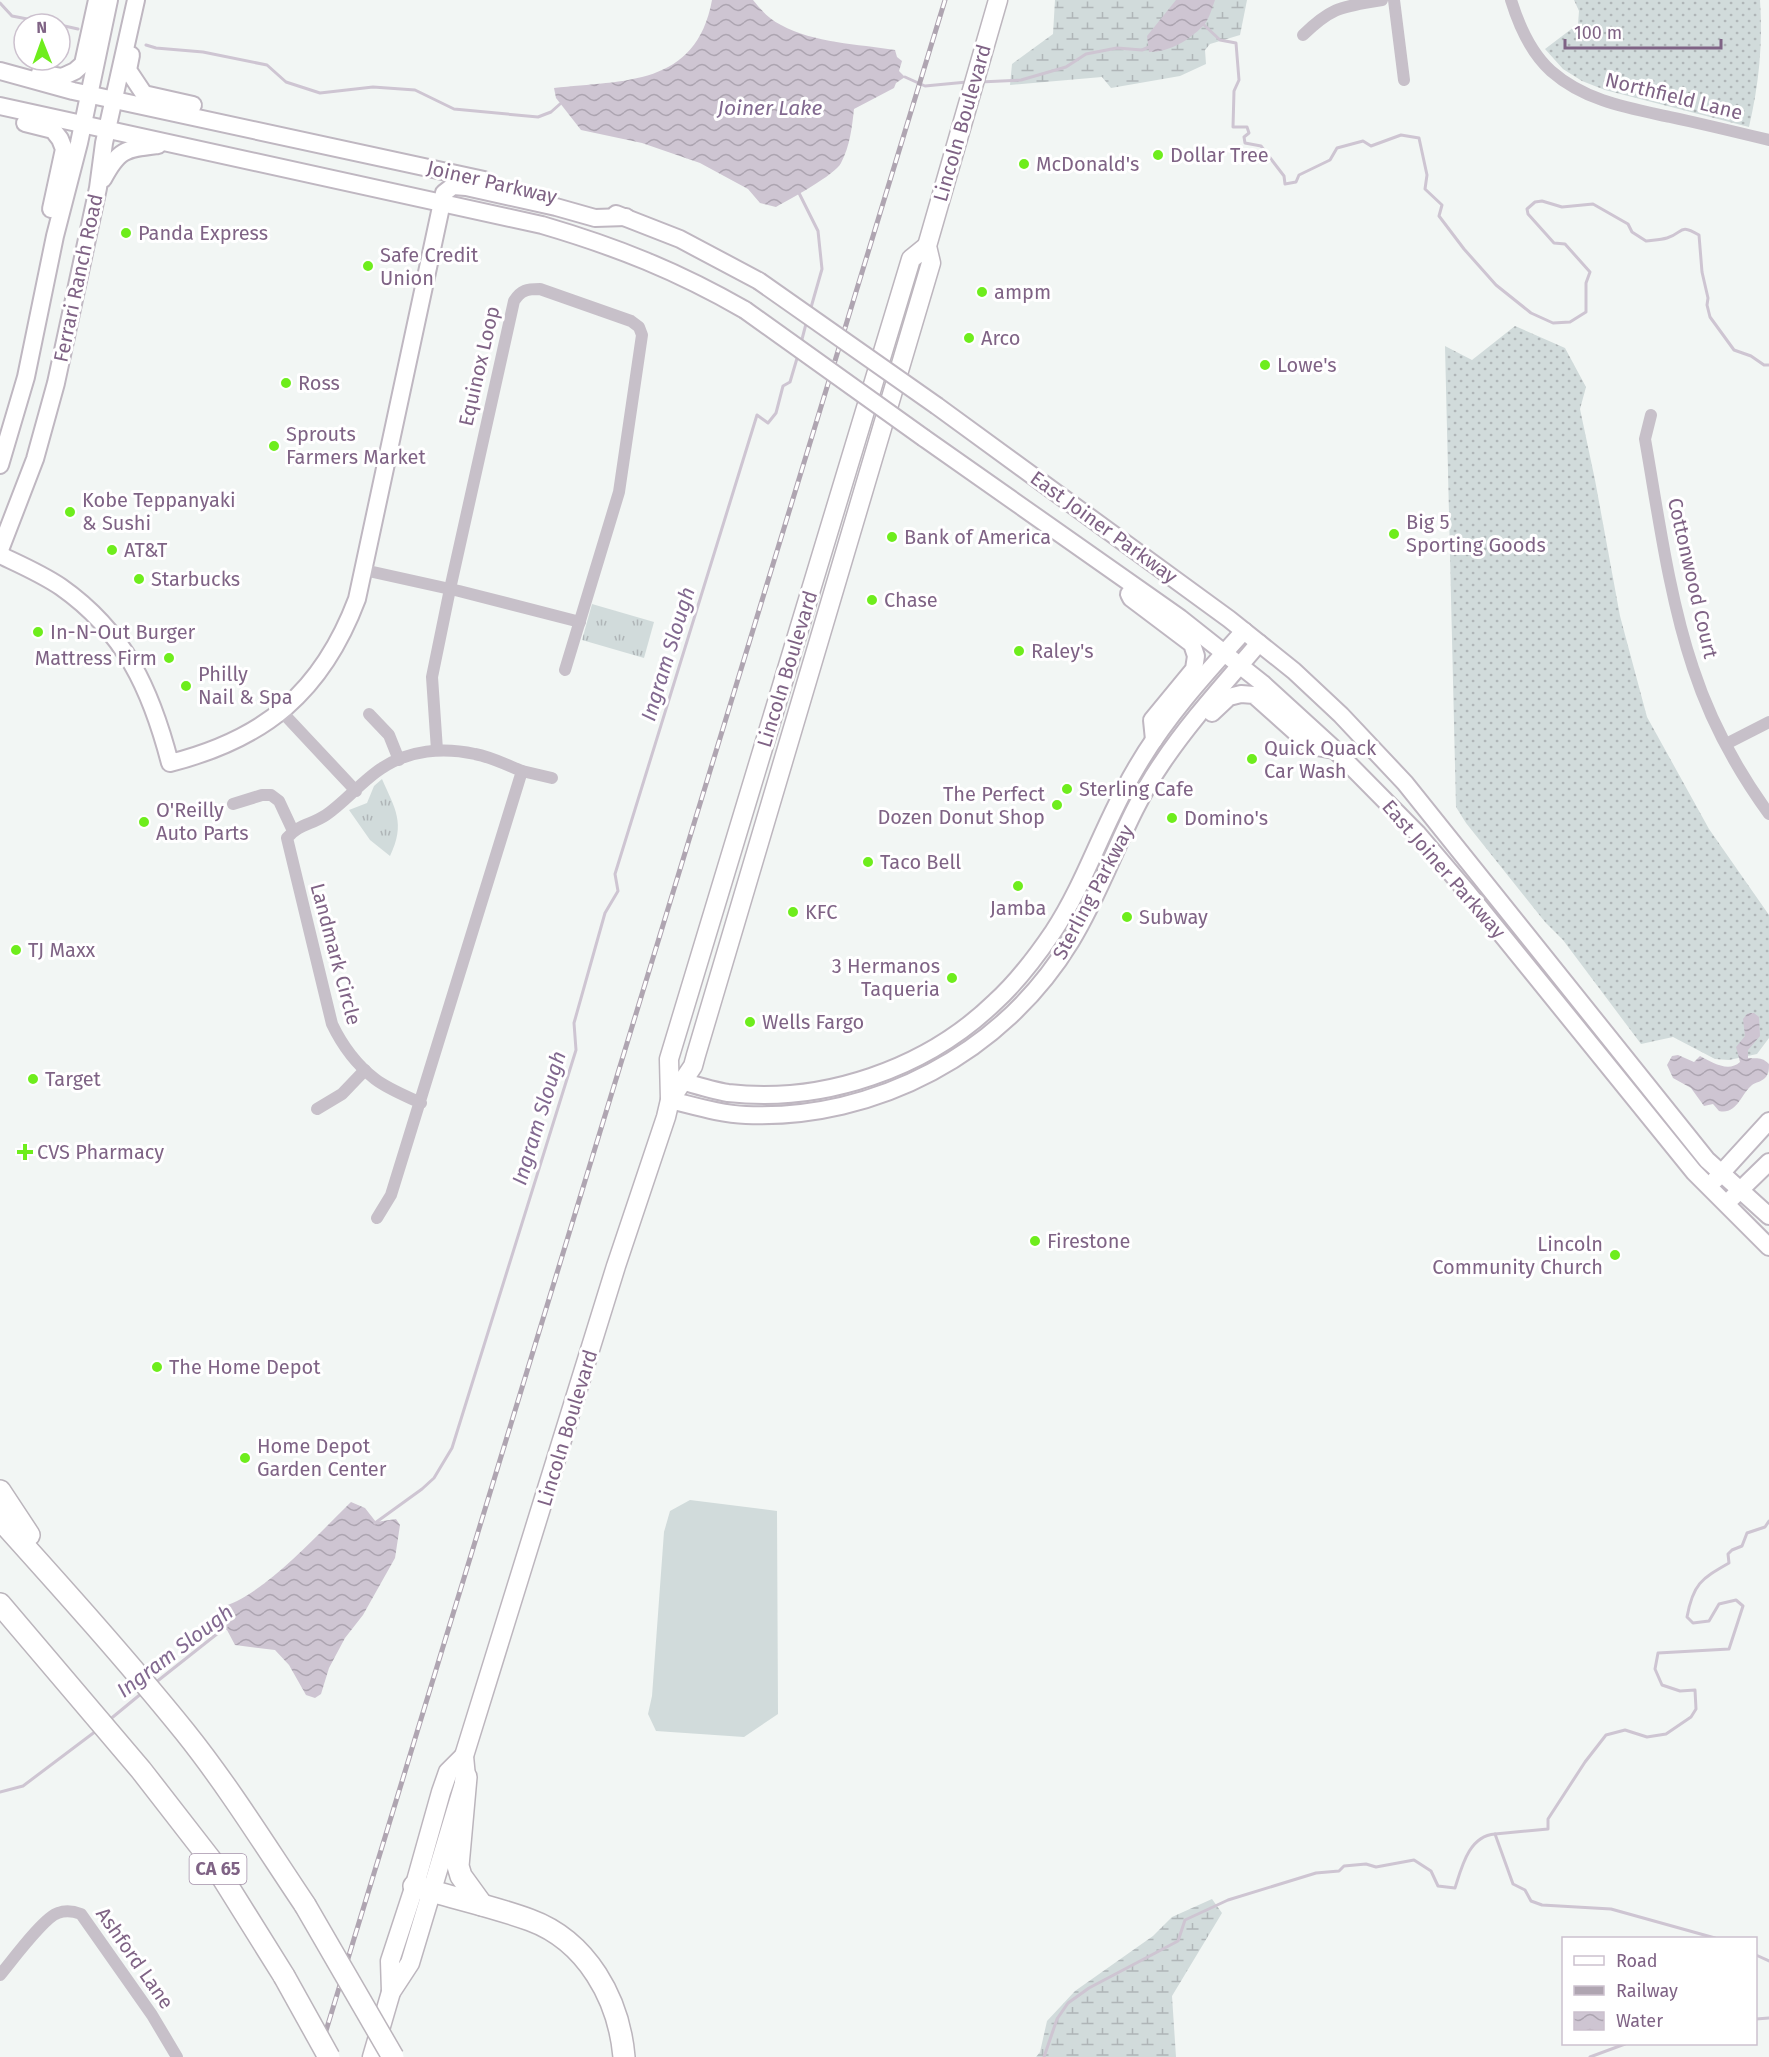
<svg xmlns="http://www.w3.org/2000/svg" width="1769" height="2057" font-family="'Fira Sans',sans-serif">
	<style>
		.grass { fill: url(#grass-dots) }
		.wetland { fill: url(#wetland-marsh) }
		.park { fill: url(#park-tufts) }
		.pitch { fill: #d1dbdb }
		.water { fill: url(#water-waves) }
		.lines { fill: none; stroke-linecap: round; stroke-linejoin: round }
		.stream { stroke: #cec5d2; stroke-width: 3 }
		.secondary-casing { stroke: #bfb7c1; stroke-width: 20 }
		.primary-casing { stroke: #bdb6be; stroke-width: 21 }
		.highway-casing { stroke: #bbb5bc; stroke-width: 24 }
		.street { stroke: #c7c0c9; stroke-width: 12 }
		.secondary { stroke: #fff; stroke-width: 16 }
		.primary { stroke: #fff; stroke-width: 18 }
		.highway { stroke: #fff; stroke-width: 21 }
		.rail-casing { stroke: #afa5b1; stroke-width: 5 }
		.rail { stroke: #fff; stroke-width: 3; stroke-dasharray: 9; stroke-linecap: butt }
		.secondary-bridge-casing { stroke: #bfb7c1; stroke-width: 20; stroke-linecap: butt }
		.highway-bridge-casing { stroke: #bbb5bc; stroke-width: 24; stroke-linecap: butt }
		.secondary-bridge { stroke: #fff; stroke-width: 16 }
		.highway-bridge { stroke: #fff; stroke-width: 21 }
		.poi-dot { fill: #6eed1c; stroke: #fff; stroke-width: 2 }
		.labels { text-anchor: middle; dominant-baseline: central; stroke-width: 6; stroke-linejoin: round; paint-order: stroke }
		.shield { fill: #fff; stroke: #a592aa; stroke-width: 1.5 }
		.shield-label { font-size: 18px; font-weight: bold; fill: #7f6385 }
		.street-label { font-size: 20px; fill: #7f6385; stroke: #fff }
		.poi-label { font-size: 20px; fill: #7f6385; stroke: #fff; text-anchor: start }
		.water-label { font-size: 21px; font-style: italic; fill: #826990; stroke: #fff }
	</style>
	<defs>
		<pattern id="grass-dots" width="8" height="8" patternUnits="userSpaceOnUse" patternTransform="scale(1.5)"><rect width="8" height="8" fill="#d1dbdb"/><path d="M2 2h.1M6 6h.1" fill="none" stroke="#afb5b7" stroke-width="1.8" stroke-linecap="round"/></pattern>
		<pattern id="wetland-marsh" width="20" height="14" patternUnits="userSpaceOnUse" patternTransform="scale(1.5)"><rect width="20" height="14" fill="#d1dbdb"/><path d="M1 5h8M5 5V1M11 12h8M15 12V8" fill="none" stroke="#afb5b7"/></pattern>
		<pattern id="park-tufts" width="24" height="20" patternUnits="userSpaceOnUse" patternTransform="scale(1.5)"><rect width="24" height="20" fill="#d1dbdb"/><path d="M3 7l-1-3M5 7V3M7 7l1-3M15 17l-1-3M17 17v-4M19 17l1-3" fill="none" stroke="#afb5b7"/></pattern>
		<pattern id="water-waves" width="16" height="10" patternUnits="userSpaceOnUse" patternTransform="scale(1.5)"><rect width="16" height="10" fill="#cec5d2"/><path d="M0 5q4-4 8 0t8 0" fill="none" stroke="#aca4b0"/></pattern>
	</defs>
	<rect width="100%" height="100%" fill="#f2f6f4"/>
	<g class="grass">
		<path d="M 1574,0 L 1760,0 C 1763,44 1759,84 1749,127 L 1605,90 L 1582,81 L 1563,69 L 1545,49 L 1578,24 L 1579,11 Z"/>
		<path d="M 1515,326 L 1565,348 L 1586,387 L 1580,409 L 1595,480 L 1620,616 L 1647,717 L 1709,829 L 1769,915 L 1769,1038 L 1757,1054 L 1729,1060 L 1715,1059 L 1673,1037 L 1641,1044 L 1563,940 L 1545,922 L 1466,823 L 1456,807 L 1445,346 L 1472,360 Z"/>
	</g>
	<g class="wetland">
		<path d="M 1055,0 L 1247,0 L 1240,35 L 1210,44 L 1205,50 L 1206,64 L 1180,76 L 1111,88 L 1102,77 L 1010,85 L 1012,64 L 1053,34 Z"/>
		<path d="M 1212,1899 L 1222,1913 L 1172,1996 L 1176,2057 L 1036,2057 L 1040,2052 L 1047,2021 L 1075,1991 L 1153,1936 L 1172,1917 Z"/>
	</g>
	<g class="park">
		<path d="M 592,604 L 654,622 L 644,658 L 582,640 Z"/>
		<path d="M 382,779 C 395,809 406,823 390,856 L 370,840 L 349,810 L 367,803 L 374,786 Z"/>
	</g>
	<path class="pitch" d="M 690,1500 L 777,1511 L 778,1714 L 744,1737 L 656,1731 L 648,1714 L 652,1696 L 664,1532 L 670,1511 Z"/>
	<g class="water">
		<path d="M 712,0 L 753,0 C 761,10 769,19 781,25 C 814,43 858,44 895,50 L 897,57 L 902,61 L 899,71 L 905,77 L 896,83 L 894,88 L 854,109 C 852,127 850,146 841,163 C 835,175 790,199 776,207 L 760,203 L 748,189 L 700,163 L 642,143 L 581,130 L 556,98 L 554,88 C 624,80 696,87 712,0 Z"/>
		<path d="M 1176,0 L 1215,0 C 1212,8 1209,20 1203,26 C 1189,40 1170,52 1149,52 L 1147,36 Z"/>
		<path d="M 1750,1013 L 1754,1013 L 1759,1017 L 1760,1036 L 1748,1050 L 1748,1058 C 1757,1059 1761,1056 1769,1064 C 1769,1069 1769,1074 1765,1078 C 1761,1082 1756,1082 1752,1085 C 1741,1094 1737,1115 1719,1111 L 1713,1104 L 1704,1106 L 1691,1088 L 1673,1078 L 1667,1065 L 1672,1056 L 1678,1055 L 1694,1062 L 1700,1056 C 1712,1062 1728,1073 1740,1062 L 1736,1047 L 1745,1036 L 1743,1019 L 1747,1014 Z"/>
		<path d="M 351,1502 L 365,1508 L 376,1522 L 396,1519 L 400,1525 L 395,1558 L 363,1615 L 345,1638 L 329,1668 L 321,1694 L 315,1698 L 306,1695 L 289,1665 L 275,1650 L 235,1645 L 227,1630 L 217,1623 L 220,1607 C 259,1600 321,1531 351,1502 Z"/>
	</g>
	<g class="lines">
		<g class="stream">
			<path d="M 0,3 L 12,16 L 53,24"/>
			<path d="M 1202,23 L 1220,40 L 1236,43 L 1239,80 L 1234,91 L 1233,127 L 1247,127 L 1249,133 L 1244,137 L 1245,143 L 1261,146 L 1284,176 L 1285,184 L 1296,182 L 1299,175 L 1330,160 L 1337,148 L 1363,141 L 1371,146 L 1401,135 L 1419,138 L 1427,175 L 1425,189 L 1442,205 L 1439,216 L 1464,249 L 1496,285 L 1531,313 L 1553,323 L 1570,322 L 1586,312 L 1586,283 L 1590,272 L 1565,244 L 1554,243 L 1528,214 L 1527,209 L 1535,202 L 1542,201 L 1562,207 L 1593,204 L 1628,224 L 1632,232 L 1646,241 C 1653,240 1660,240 1667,238 C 1684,233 1678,223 1699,235 L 1702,272 L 1708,298 L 1707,305 L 1710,317 L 1734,350 L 1751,356 L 1764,365 L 1769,365"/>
			<path d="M 60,25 L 78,29"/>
			<path d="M 146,45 L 156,48 L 203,52 L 267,65 L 286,82 L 320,93 L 373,87 L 415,90 L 454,109 L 538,117 L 551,112 L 560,104"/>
			<path d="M 905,77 L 925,86 L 967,82"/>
			<path d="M 980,82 L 1021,80 L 1066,67 L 1086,54 L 1117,48 L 1142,50 L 1149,47"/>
			<path d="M 799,193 L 818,231 L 822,269 L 810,311"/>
			<path d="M 801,343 L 807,320"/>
			<path d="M 375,1523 L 422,1489 L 434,1478 L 452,1448 L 576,1050 L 574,1023 L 605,913 L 618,891 L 615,874 L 757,415 L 768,423 L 776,413 L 783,386 L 790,382 L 798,355"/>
			<path d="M 155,1683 L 227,1626"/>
			<path d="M 108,1721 L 142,1693"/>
			<path d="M 0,1792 L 23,1786 L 96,1731"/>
			<path d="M 1495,1834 L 1548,1829 L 1548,1819 L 1585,1762 L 1606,1735 L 1625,1730 L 1647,1737 L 1666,1734 L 1691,1717 L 1696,1709 L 1695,1690 L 1680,1691 L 1662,1685 L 1655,1669 L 1658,1653 L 1729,1649 L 1743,1606 L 1736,1600 L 1719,1604 L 1709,1621 L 1693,1623 L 1687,1617 C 1693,1584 1701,1579 1729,1563 L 1728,1554 L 1732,1550 L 1742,1546 L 1747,1533 L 1765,1527 L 1769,1521"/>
			<path d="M 1756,1955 L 1769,1961"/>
			<path d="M 1756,2019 L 1769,2018"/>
			<path d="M 1044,2057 L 1057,2019 L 1068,2003 L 1089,1988 L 1178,1941 L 1185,1920 L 1228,1900 L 1316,1873 L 1339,1871 L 1344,1866 L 1366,1864 L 1376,1867 L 1414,1860 L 1431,1871 L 1438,1886 L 1455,1888 C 1462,1866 1469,1836 1495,1834 L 1513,1884 L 1525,1890 L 1531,1901 L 1542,1905 L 1611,1909 L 1715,1938"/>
			<path d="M 1590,2057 L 1625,2044"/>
		</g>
		<defs>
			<g id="secondary">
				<path d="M 131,55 L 128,70 L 144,94 L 193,105"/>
				<path d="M 0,71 L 73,91 L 484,180"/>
				<path d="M 40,73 L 62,77 L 75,71 L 83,64 L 97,0"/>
				<path d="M 0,106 L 542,225 C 617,247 677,271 745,310"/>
				<path d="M 25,123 L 53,130 L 60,139 L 64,149 L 51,209"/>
				<path d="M 103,179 C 119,149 125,149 158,145"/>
				<path d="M 616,214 L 680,239 L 759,281"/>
				<path d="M 937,406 L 1229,619 L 1294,671 L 1341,715 L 1405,783 L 1707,1160 L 1769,1216"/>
				<path d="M 924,438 L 1180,618 L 1262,683 L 1332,747 L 1417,833 L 1468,893 L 1694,1172 L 1769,1247"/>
				<path d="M 0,465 L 26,377 L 55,236 L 79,143 L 109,0"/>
				<path d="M 0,550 L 35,459 L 56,383 L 98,188 L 104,143 L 136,0"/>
				<path d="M 0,555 C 21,565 42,574 61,587 C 125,632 151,690 170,763 C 265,739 322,692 357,599 L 444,193 L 453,186 L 466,187 L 556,207 L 595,218 L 626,217"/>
				<path d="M 1129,594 L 1131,598 L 1192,644 L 1196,656 L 1194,669 L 1152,720 L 1154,740"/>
				<path d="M 1212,713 L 1229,697 L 1241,694 L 1254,695 L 1311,746 L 1334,750"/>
				<path d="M 671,1078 C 689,1083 709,1090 728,1093 C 823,1104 926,1069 995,1002 C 1017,982 1036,957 1053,932 C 1086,882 1104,822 1135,770 C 1164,719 1205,674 1244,631"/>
				<path d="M 670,1100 C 695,1106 720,1114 746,1115 C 876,1120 1003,1053 1071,941 C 1106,884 1124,818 1162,763 C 1190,721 1226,682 1259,643"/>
				<path d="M 1715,1180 L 1769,1121"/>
				<path d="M 1732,1198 L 1769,1162"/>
			</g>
			<g id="primary">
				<path d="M 670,1100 L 693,1066 L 696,1055 L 931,263 L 927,246 L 998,0"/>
				<path d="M 391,1992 L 390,1961 L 414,1888 L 441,1792 L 448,1772 L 464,1756"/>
				<path d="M 372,2057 L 391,1992 L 410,1963 L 466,1777 L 464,1756 L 616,1266 L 666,1117 L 670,1100 L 669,1059 L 911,259 L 927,246"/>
			</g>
			<g id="highway">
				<path d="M 0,1491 L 29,1535"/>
				<path d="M 0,1519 C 63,1589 126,1659 185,1732 C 229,1787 266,1847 305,1905"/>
				<path d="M 0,1604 L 141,1770 L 214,1864 L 284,1976"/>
				<path d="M 466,1777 L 458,1866 L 461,1876 L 482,1905"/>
				<path d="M 414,1886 C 453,1898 492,1906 530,1920 C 587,1941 619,1999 624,2057"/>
			</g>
		</defs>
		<use href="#secondary" class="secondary-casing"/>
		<use href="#primary" class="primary-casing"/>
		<use href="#highway" class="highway-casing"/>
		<g class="street">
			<path d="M 1394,0 L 1404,80"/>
			<path d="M 1511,0 C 1519,26 1531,53 1551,71 C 1585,101 1628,108 1670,117 C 1703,124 1736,132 1769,140"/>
			<path d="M 1303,35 C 1333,6 1342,7 1382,0"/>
			<path d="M 1651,415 L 1645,439 C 1658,513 1669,597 1693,668 C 1710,720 1737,770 1769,814"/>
			<path d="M 364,570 L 459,591 L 580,622"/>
			<path d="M 282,712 L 356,791"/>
			<path d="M 369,714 L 389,735 L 399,760"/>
			<path d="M 1726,744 L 1769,722"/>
			<path d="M 437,750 L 432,677 L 450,589 L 514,301 C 521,290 527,289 540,289 L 631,321 L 639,327 L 642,335 L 619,492 L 565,670"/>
			<path d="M 522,771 L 552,778"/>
			<path d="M 233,804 L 262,795 L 271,795 L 279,801 L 293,831"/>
			<path d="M 317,1109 L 342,1094 L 365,1070"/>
			<path d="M 377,1218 L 391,1195 L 522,771 C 507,765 491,757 475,754 C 443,747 409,750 382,768 C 363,780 344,803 326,815 C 311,825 299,824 287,838 L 332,1024 C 342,1045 357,1065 375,1079 C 388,1089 406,1096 421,1103"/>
			<path d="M 0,1975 C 11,1962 44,1917 58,1913 C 66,1910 73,1911 81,1914 L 152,2015 L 177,2057"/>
		</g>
		<use href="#secondary" class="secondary"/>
		<use href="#primary" class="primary"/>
		<use href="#highway" class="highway"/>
		<defs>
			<path id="rail" d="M 318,2057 L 945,0"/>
		</defs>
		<use href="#rail" class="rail-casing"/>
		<use href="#rail" class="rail"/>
		<defs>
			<g id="secondary-bridge">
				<path d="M 759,281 L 937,406"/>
				<path d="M 745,310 L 924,438"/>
			</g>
			<g id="highway-bridge">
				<path d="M 305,1905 L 393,2057"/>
				<path d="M 284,1976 L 329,2057"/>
			</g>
		</defs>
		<use href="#secondary-bridge" class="secondary-bridge-casing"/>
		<use href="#highway-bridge" class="highway-bridge-casing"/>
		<use href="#secondary-bridge" class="secondary-bridge"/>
		<use href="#highway-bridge" class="highway-bridge"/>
	</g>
	<g class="poi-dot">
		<circle cx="1158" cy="155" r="6"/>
		<circle cx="1024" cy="164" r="6"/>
		<circle cx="126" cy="233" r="6"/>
		<circle cx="368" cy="266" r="6"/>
		<circle cx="982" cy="292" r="6"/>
		<circle cx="969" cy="338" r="6"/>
		<circle cx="1265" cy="365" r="6"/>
		<circle cx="286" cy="383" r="6"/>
		<circle cx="274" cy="446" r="6"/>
		<circle cx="70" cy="512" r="6"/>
		<circle cx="1394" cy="534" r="6"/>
		<circle cx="892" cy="537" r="6"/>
		<circle cx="112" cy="550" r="6"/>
		<circle cx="139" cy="579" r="6"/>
		<circle cx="872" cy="600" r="6"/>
		<circle cx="38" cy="632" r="6"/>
		<circle cx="1019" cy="651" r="6"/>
		<circle cx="169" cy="658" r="6"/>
		<circle cx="186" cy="686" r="6"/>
		<circle cx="1252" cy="759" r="6"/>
		<circle cx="1067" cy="789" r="6"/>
		<circle cx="1057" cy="805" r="6"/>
		<circle cx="1172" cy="818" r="6"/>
		<circle cx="144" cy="822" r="6"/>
		<circle cx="868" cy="862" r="6"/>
		<circle cx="1018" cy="886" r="6"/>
		<circle cx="793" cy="912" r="6"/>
		<circle cx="1127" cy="917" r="6"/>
		<circle cx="16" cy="950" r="6"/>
		<circle cx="952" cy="978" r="6"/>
		<circle cx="750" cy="1022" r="6"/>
		<circle cx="33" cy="1079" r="6"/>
		<path d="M22 1143h6v6h6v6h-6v6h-6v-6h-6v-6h6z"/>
		<circle cx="1035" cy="1241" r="6"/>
		<circle cx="1615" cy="1255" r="6"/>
		<circle cx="157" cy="1367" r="6"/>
		<circle cx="245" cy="1458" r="6"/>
	</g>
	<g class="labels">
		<rect class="shield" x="189.5" y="1854" width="57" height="30" rx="4.5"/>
		<g class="shield-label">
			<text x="218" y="1869">CA 65</text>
		</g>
		<g class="street-label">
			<text transform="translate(1674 96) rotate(14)">Northfield Lane</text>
			<text transform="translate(962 123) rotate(-74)">Lincoln Boulevard</text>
			<text transform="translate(492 182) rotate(13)">Joiner Parkway</text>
			<text transform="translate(78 278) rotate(-78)">Ferrari Ranch Road</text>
			<text transform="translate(479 366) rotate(-77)">Equinox Loop</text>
			<text transform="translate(1104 527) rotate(36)">East Joiner Parkway</text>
			<text transform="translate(1693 578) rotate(77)">Cottonwood Court</text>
			<text transform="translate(787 669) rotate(-73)">Lincoln Boulevard</text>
			<text transform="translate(1444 869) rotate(49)">East Joiner Parkway</text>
			<text transform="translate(1093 892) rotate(-62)">Sterling Parkway</text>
			<text transform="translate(336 954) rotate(75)">Landmark Circle</text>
			<text transform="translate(567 1428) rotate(-73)">Lincoln Boulevard</text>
			<text transform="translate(135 1958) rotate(55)">Ashford Lane</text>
		</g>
		<g class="poi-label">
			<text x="1170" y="155">Dollar Tree</text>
			<text x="1036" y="164">McDonald's</text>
			<text x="138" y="233">Panda Express</text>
			<text x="380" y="255">Safe Credit<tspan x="380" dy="23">Union</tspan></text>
			<text x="994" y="292">ampm</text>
			<text x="981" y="338">Arco</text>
			<text x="1277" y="365">Lowe's</text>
			<text x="298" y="383">Ross</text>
			<text x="286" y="434">Sprouts<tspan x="286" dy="23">Farmers Market</tspan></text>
			<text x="82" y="500">Kobe Teppanyaki<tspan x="82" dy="23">&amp; Sushi</tspan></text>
			<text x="1406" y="522">Big 5<tspan x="1406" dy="23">Sporting Goods</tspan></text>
			<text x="904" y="537">Bank of America</text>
			<text x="124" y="550">AT&amp;T</text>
			<text x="151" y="579">Starbucks</text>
			<text x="884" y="600">Chase</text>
			<text x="50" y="632">In-N-Out Burger</text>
			<text x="1031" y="651">Raley's</text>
			<text x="157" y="658" text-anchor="end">Mattress Firm</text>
			<text x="198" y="674">Philly<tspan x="198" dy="23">Nail &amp; Spa</tspan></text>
			<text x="1264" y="748">Quick Quack<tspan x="1264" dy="23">Car Wash</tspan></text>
			<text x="1079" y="789">Sterling Cafe</text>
			<text x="1045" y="794" text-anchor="end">The Perfect<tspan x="1045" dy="23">Dozen Donut Shop</tspan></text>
			<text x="156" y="810">O'Reilly<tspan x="156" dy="23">Auto Parts</tspan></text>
			<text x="1184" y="818">Domino's</text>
			<text x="880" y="862">Taco Bell</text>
			<text x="1018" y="908" text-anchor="middle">Jamba</text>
			<text x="805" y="912">KFC</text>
			<text x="1139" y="917">Subway</text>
			<text x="28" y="950">TJ Maxx</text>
			<text x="940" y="966" text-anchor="end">3 Hermanos<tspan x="940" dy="23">Taqueria</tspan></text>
			<text x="762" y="1022">Wells Fargo</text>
			<text x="45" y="1079">Target</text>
			<text x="37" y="1152">CVS Pharmacy</text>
			<text x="1047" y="1241">Firestone</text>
			<text x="1603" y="1244" text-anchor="end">Lincoln<tspan x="1603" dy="23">Community Church</tspan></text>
			<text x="169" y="1367">The Home Depot</text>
			<text x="257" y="1446">Home Depot<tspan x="257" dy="23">Garden Center</tspan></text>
		</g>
		<g class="water-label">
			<text x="770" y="108">Joiner Lake</text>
			<text transform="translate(668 654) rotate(-73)">Ingram Slough</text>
			<text transform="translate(539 1118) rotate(-73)">Ingram Slough</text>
			<text transform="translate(175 1651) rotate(-37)">Ingram Slough</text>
		</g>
	</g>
	<rect x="1562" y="1937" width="195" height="108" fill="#ffffff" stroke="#ccc1ce" stroke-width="1.5"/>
	<rect x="1574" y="1956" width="30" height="9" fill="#ffffff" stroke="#ccc1ce" stroke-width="1.5"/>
	<text x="1616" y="1967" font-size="18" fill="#7f6385">Road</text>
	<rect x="1574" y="1986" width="30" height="9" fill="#afa5b1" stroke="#ccc1ce" stroke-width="1.5"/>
	<text x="1616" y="1997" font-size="18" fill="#7f6385">Railway</text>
	<rect x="1574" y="2012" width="30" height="18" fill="url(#water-waves)" stroke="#ccc1ce" stroke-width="1.5"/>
	<text x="1616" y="2027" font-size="18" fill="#7f6385">Water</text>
	<g transform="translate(42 42) rotate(359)"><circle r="28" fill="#ffffff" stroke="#ccc1ce" stroke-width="1.5"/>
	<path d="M0-4.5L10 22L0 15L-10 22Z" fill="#6eed1c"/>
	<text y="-9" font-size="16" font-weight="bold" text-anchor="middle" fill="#7f6385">N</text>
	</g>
	<path d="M1565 39v9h156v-9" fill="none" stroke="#7f6385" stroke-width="3"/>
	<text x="1574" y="39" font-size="18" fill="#7f6385" stroke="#ffffff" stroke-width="4.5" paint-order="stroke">100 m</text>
</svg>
